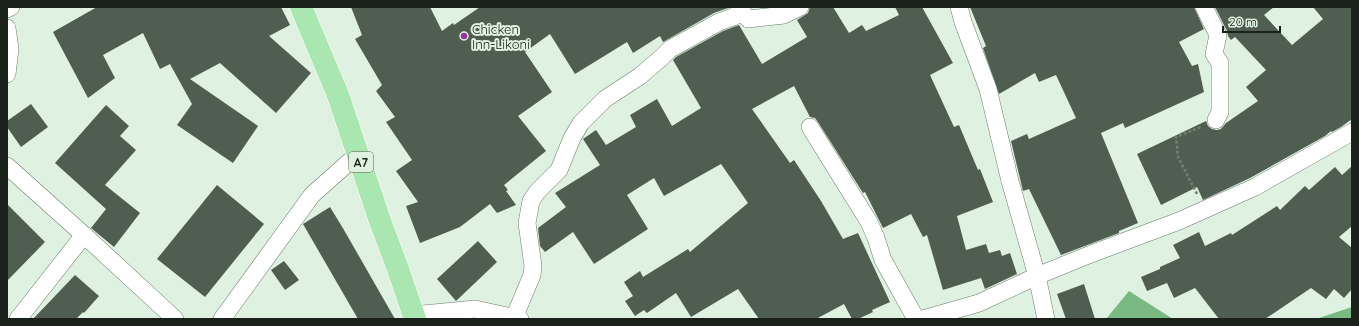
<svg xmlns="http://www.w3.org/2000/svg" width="1359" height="326" font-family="Quicksand,sans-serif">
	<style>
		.forest { fill: #7ab981 }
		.building { fill: #4f5e50 }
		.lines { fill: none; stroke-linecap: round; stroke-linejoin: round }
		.minor-casing { stroke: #6b7b6c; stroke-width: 18 }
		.trunk-casing { stroke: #fff; stroke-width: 23 }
		.path { stroke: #747f74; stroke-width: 2.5; stroke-dasharray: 3 2; stroke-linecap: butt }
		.minor { stroke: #fff; stroke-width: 17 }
		.trunk { stroke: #aae6b0; stroke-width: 22 }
		.poi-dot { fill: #98349a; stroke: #dff1e0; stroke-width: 1.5 }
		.labels { text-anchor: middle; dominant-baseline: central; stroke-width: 4; stroke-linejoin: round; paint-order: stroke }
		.shield { fill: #dff1e0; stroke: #555f55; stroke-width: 1 }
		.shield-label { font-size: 12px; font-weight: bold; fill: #1a201a }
		.poi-label { font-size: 13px; fill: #1a201a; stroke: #dff1e0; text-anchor: start }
	</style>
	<rect width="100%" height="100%" fill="#dff1e0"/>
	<g class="forest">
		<path d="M 1129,291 L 1173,319 L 1174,319 L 1106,319 Z"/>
		<path d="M 1352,307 L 1352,319 L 1316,319 Z"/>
	</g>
	<g class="building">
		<path d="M 97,7 L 281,7 L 290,25 L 269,36 L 311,73 L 276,113 L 220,63 L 190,79 L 258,126 L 233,163 L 177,125 L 192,104 L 170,64 L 160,69 L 143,33 L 103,55 L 115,78 L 88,98 L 53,32 Z"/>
		<path d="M 351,7 L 430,7 L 442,31 L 453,23 L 454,25 L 480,7 L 728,7 L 728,8 L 714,13 L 663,42 L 660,36 L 633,53 L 627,42 L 575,74 L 550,34 L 525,52 L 552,92 L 518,116 L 546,151 L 504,185 L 508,190 L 506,191 L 516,205 L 497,213 L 490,204 L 460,227 L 420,243 L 406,206 L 418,202 L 396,171 L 412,160 L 386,122 L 395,117 L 376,91 L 382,85 L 355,39 L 362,35 Z"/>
		<path d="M 810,7 L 833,7 L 849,33 L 862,25 L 866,31 L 899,15 L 895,7 L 922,7 L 953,63 L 930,75 L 954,127 L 959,125 L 978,170 L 980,169 L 993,202 L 957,216 L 966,250 L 986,244 L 989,253 L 1000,250 L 1002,256 L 1010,253 L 1017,274 L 985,289 L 981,278 L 943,290 L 927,235 L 923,237 L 911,214 L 883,228 L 865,192 L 863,193 L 818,122 L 815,118 L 810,117 L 794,86 L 752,109 L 790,163 L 794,160 L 821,201 L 843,239 L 858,233 L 890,302 L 872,310 L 873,312 L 858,319 L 852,319 L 844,304 L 816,319 L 759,319 L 738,289 L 691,317 L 676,293 L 647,313 L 644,310 L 635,316 L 625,301 L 633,296 L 624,282 L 640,271 L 643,277 L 688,249 L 690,252 L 748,203 L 721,164 L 664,196 L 654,178 L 627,195 L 648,229 L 594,264 L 573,232 L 545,252 L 540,246 L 538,228 L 566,207 L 555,193 L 600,165 L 583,139 L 596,130 L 606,145 L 636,127 L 630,115 L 657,99 L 672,126 L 701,108 L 673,60 L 676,57 L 723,31 L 739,25 L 762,64 L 807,37 L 797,20 L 808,13 Z"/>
		<path d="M 970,7 L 1194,7 L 1204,29 L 1179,42 L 1192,66 L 1198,64 L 1204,92 L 1125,128 L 1123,123 L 1101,133 L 1138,223 L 1119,231 L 1119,233 L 1061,255 L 1029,189 L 1023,191 L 1011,141 L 1027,134 L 1029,139 L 1076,118 L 1056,75 L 1039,82 L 1035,73 L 999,94 L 983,48 L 986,46 Z"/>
		<path d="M 1215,7 L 1274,7 L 1264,15 L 1292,45 L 1323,19 L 1313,7 L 1352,7 L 1352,119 L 1341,127 L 1332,132 L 1331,131 L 1325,136 L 1250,178 L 1203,200 L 1197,187 L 1161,205 L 1137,154 L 1206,121 L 1208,126 L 1212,129 L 1217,130 L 1221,129 L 1226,123 L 1258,101 L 1246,87 L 1266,70 L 1235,37 L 1231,40 L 1228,36 L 1227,31 Z"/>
		<path d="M 31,104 L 48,127 L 21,147 L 7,127 L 7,121 Z"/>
		<path d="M 106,105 L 129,126 L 120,136 L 136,150 L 105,185 L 140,213 L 114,247 L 91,228 L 106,209 L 55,163 Z"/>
		<path d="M 1352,166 L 1352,226 L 1339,237 L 1352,248 L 1352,289 L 1344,298 L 1334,289 L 1326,299 L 1311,288 L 1265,319 L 1219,319 L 1195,288 L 1174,298 L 1167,283 L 1147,291 L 1141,277 L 1160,269 L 1160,267 L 1180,258 L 1173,245 L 1199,232 L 1205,246 L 1231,233 L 1232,235 L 1277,206 L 1280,210 L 1305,186 L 1309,190 L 1335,167 L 1342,175 Z"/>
		<path d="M 217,185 L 264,224 L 205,297 L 157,259 Z"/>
		<path d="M 7,204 L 45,242 L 7,281 Z"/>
		<path d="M 330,207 L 344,230 L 395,319 L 358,319 L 303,224 Z"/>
		<path d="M 478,241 L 497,262 L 456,301 L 437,279 Z"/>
		<path d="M 284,261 L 299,280 L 285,290 L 271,270 Z"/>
		<path d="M 75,275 L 99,296 L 84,313 L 83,312 L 76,319 L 33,319 Z"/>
		<path d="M 1084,284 L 1095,319 L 1066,319 L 1057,294 Z"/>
	</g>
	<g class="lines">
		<defs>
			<g id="minor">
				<path d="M 959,7 L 963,22 L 988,89 L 1010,181 L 1037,276 L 1046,319"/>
				<path d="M 1204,7 L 1218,35 L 1214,54 L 1220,63 L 1220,112 L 1216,120"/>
				<path d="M 7,9 L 11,7"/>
				<path d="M 7,28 L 10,49 L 7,74"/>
				<path d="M 810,127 L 869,222 L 876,238 L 883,260 L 916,319"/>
				<path d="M 7,166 L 84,235 L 175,319"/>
				<path d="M 413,315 L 475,309 L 520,319"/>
				<path d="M 514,318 L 532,275 L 533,266 L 527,223 L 531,201 L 537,192 L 559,170 L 572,138 L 581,123 L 605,99 L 640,76 L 661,58 L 670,49 L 719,22 L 733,17 L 742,12 L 748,19 L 784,15 L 800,7"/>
				<path d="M 18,319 L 84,235"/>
				<path d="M 222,319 L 312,195 L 358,154"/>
				<path d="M 923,319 L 979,303 L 1037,276 L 1091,254 L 1179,221 L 1255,187 L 1352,132"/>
			</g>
			<path id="trunk" d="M 301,7 L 338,95 L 380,221 L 398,269 L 415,319"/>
		</defs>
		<use href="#minor" class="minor-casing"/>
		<use href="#trunk" class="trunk-casing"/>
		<path class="path" d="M 1197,194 L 1178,157 L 1176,137 L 1201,127"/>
		<use href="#minor" class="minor"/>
		<use href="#trunk" class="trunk"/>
	</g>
	<circle class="poi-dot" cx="464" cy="36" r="4"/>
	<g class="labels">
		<rect class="shield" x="349" y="152" width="24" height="20" rx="3"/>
		<g class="shield-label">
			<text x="361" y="162">A7</text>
		</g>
		<g class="poi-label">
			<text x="472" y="29">Chicken<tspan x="472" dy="15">Inn-Likoni</tspan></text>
		</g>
	</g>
	<rect width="1359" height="326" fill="none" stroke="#1a201a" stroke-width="16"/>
	<path d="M1223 26v6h57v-6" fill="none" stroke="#1a201a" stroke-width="2"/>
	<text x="1229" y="26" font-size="12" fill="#1a201a" stroke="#dff1e0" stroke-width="3" paint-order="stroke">20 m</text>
</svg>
